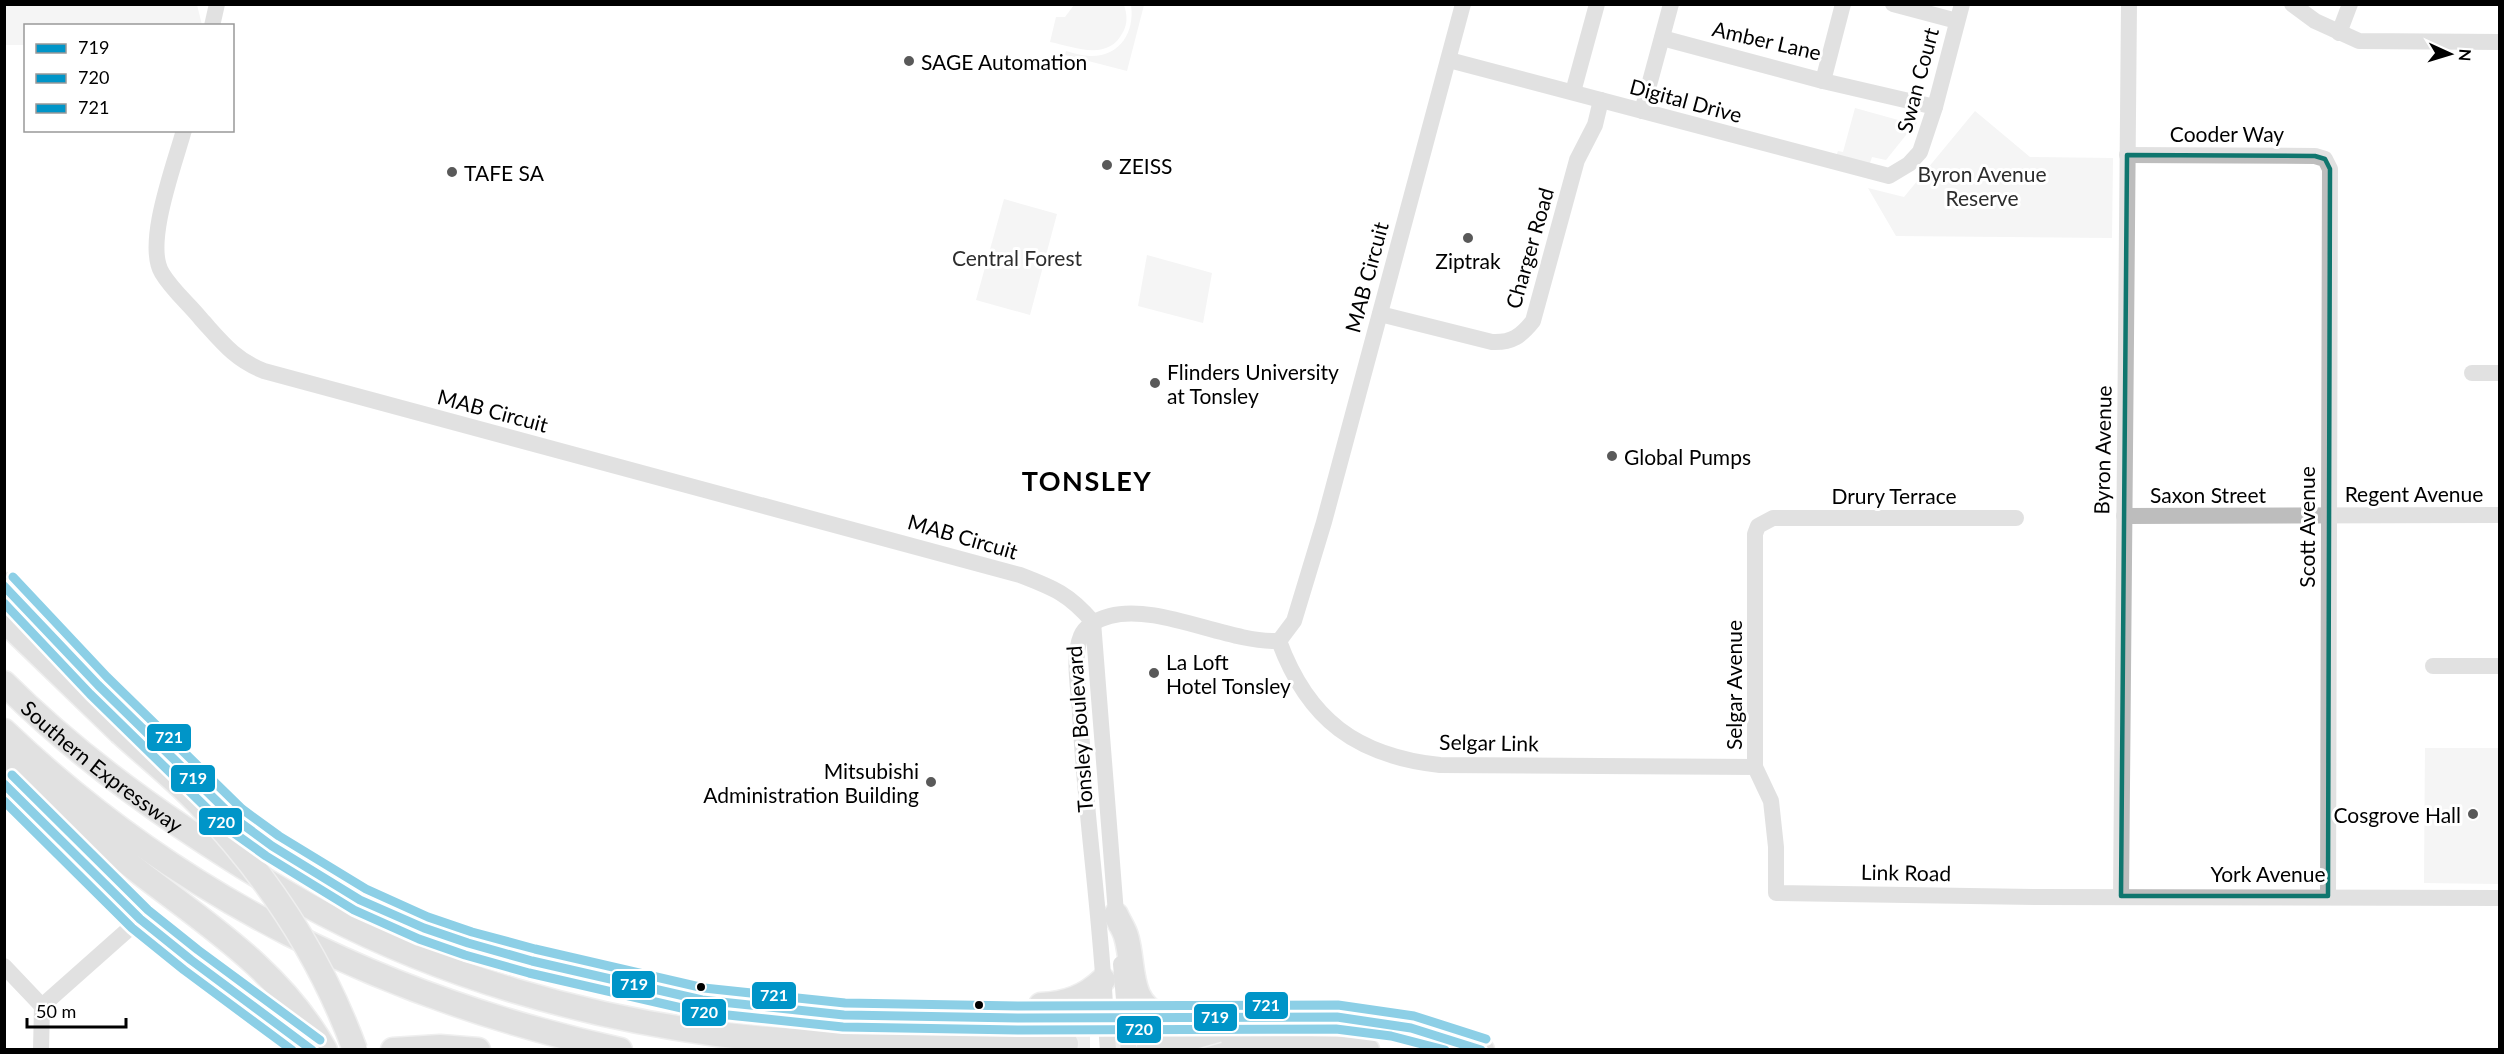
<svg xmlns="http://www.w3.org/2000/svg" width="2504" height="1054" font-family="Lato,sans-serif">
	<style>
		.green { fill: #e8e8e8 }
		.lines { fill: none; stroke-linecap: round; stroke-linejoin: round }
		.highway-tunnel { stroke: #d9d9d9; stroke-width: 24; stroke-dasharray: 24 12; stroke-linecap: butt }
		.highway-casing { stroke: #dbdbdb; stroke-width: 27 }
		.minor { stroke: #bdbdbd; stroke-width: 16 }
		.highway { stroke: #bdbdbd; stroke-width: 24 }
		.highway-bridge-casing { stroke: #dbdbdb; stroke-width: 27; stroke-linecap: butt }
		.minor-bridge { stroke: #bdbdbd; stroke-width: 16 }
		.highway-bridge { stroke: #bdbdbd; stroke-width: 24 }
		.bus-1-casing { stroke: #fff; stroke-width: 14 }
		.bus-2-casing { stroke: #fff; stroke-width: 14 }
		.bus-3-casing { stroke: #fff; stroke-width: 14 }
		.bus-1 { stroke: #0095c8; stroke-width: 9 }
		.bus-2 { stroke: #0095c8; stroke-width: 9 }
		.bus-3 { stroke: #0095c8; stroke-width: 9 }
		.marked { fill: none; stroke: #0f766e; stroke-width: 4.5; stroke-linejoin: round }
		.poi-dot { fill: #595959; stroke: #fff; stroke-width: 2 }
		.bus-dot { fill: #000; stroke: #fff; stroke-width: 2 }
		.labels { text-anchor: middle; dominant-baseline: central; stroke-width: 6; stroke-linejoin: round; paint-order: stroke }
		.street-label { font-size: 21px; fill: #000; stroke: #fff }
		.poi-label { font-size: 21px; fill: #000; stroke: #fff; text-anchor: start }
		.park-label { font-size: 21px; fill: #2d2d2d; stroke: #fff }
		.district-label { font-size: 27px; font-weight: bold; letter-spacing: 1.5px; fill: #000; stroke: #fff }
		.line-badge { stroke: #fff; stroke-width: 2 }
		.badge-label { font-size: 16px; text-anchor: middle; font-weight: bold; fill: #fff }
	</style>
	<rect width="100%" height="100%" fill="#fff"/>
	<g class="green">
		<path d="M 5,4 L 197,5 L 202,25 L 26,26 L 25,45 L 5,45 Z"/>
		<path d="M 1074,5 L 1124,5 C 1127,14 1128,23 1123,32 C 1108,62 1075,47 1050,42 L 1056,17 L 1065,17 Z"/>
		<path d="M 1131,5 L 1144,5 L 1127,71 L 1065,55 L 1066,51 C 1074,53 1082,56 1090,56 C 1120,57 1135,32 1131,5 Z"/>
		<path d="M 1855,108 L 1909,123 L 1911,117 L 1918,118 L 1916,125 L 1914,125 L 1886,160 L 1872,157 L 1869,166 L 1836,156 L 1838,151 L 1843,152 Z"/>
		<path d="M 1975,111 L 2030,157 L 2113,158 L 2112,238 L 1896,236 L 1868,188 L 1904,197 Z"/>
		<path d="M 1004,199 L 1057,214 L 1030,315 L 976,300 Z"/>
		<path d="M 1147,255 L 1212,273 L 1203,323 L 1138,306 Z"/>
		<path d="M 2425,748 L 2499,748 L 2499,884 L 2424,883 Z"/>
	</g>
	<g class="lines">
		<path class="highway-tunnel" d="M 1066,1044 L 1171,1044"/>
		<defs>
			<g id="highway">
				<path d="M 4,585 L 98,685 L 234,818 L 272,846 L 360,900 L 424,928 L 468,943 L 532,961 L 702,1000 L 844,1015 L 1018,1018 L 1337,1017 C 1388,1021 1435,1031 1482,1050"/>
				<path d="M 4,620 L 120,732"/>
				<path id="s1" d="M 4,683 C 59,738 121,786 185,829 C 230,859 276,888 324,914 C 445,977 582,1016 717,1034 C 832,1048 950,1043 1066,1044"/>
				<path d="M 4,731 C 179,898 384,998 620,1050"/>
				<path d="M 4,756 C 48,799 95,838 143,875 C 211,927 282,973 325,1050"/>
				<path d="M 4,784 L 140,919 L 191,960 L 313,1050"/>
				<path d="M 1116,915 C 1119,922 1124,929 1126,936 C 1135,965 1126,1004 1163,1017"/>
				<path d="M 1041,1005 C 1066,1004 1085,997 1103,980"/>
				<path d="M 1202,1044 L 1367,1050"/>
				<path d="M 393,1050 L 440,1047 L 478,1050"/>
			</g>
		</defs>
		<use href="#highway" class="highway-casing"/>
		<g class="minor">
			<path d="M 1893,4 L 1957,21"/>
			<path d="M 2292,4 L 2315,21 L 2359,41 L 2500,42"/>
			<path d="M 212,26 L 217,4"/>
			<path d="M 2339,33 L 2350,4"/>
			<path d="M 1662,38 L 1823,81 L 1843,4"/>
			<path d="M 1449,60 L 1889,176 L 1909,164 L 1920,152 L 1935,107 L 1962,4"/>
			<path d="M 1823,81 L 1935,107"/>
			<path d="M 1573,92 L 1597,4"/>
			<path d="M 1642,111 L 1671,4"/>
			<path d="M 184,130 C 175,163 144,244 162,273 C 172,290 189,304 201,319 C 221,341 235,360 264,371 L 1020,575 C 1054,588 1069,594 1093,622"/>
			<path d="M 2127,155 L 2315,156 L 2325,159 L 2330,169 L 2328,896"/>
			<path d="M 1380,314 L 1492,342 C 1512,343 1521,336 1533,321 L 1577,160 L 1595,125 L 1601,100"/>
			<path d="M 2472,373 L 2500,373"/>
			<path d="M 2124,516 L 2500,515"/>
			<path d="M 2016,518 L 1773,518 L 1758,526 L 1755,534 L 1755,767 L 1771,801 L 1776,847 L 1776,893 L 2036,897 L 2500,898"/>
			<path d="M 1093,622 L 1117,926"/>
			<path d="M 1279,641 C 1308,720 1357,756 1440,765 L 1755,767"/>
			<path d="M 2433,666 L 2500,666"/>
			<path d="M 2121,896 L 2129,4"/>
			<path d="M 1121,964 L 1126,1023"/>
			<path d="M 4,966 L 42,1006"/>
			<path d="M 1106,1025 C 1102,920 1085,817 1080,712 C 1079,690 1072,657 1081,636 C 1086,624 1099,619 1110,616 C 1157,603 1228,643 1279,641 L 1294,621 L 1324,522 L 1463,4"/>
			<path d="M 41,1050 L 42,1006 L 140,919"/>
		</g>
		<use href="#highway" class="highway"/>
		<defs>
			<g id="highway-bridge">
				<path d="M 120,732 C 146,756 174,778 198,803 C 266,874 321,957 355,1050"/>
				<path d="M 1148,1050 L 1218,1030"/>
			</g>
		</defs>
		<use href="#highway-bridge" class="highway-bridge-casing"/>
		<g class="minor-bridge">
			<path d="M 1126,1023 L 1129,1050"/>
			<path d="M 1106,1025 L 1108,1050"/>
		</g>
		<use href="#highway-bridge" class="highway-bridge"/>
		<defs>
			<g id="bus-1">
				<path d="M 4,586 L 98,685 L 234,818 L 272,846 L 360,900 L 424,928 L 468,943 L 532,961 L 702,1000 L 844,1015 L 1018,1018 L 1337,1017 L 1411,1028 L 1481,1050"/>
				<path d="M 4,784 L 140,919 L 191,960 L 312,1050"/>
			</g>
			<g id="bus-2">
				<path d="M 4,603 L 90,694 L 227,828 L 266,856 L 354,910 L 419,939 L 465,955 L 529,973 L 699,1012 L 843,1027 L 1018,1030 L 1336,1029 L 1391,1036 L 1445,1050"/>
				<path d="M 4,801 L 132,928 L 184,970 L 292,1050"/>
			</g>
			<g id="bus-3">
				<path d="M 13,577 L 107,677 L 242,809 L 279,836 L 366,889 L 428,917 L 472,932 L 535,949 L 704,988 L 845,1003 L 1018,1006 L 1338,1005 L 1414,1016 L 1486,1039"/>
				<path d="M 12,775 L 148,910 L 198,950 L 320,1040"/>
			</g>
		</defs>
		<use href="#bus-1" class="bus-1-casing"/>
		<use href="#bus-2" class="bus-2-casing"/>
		<use href="#bus-3" class="bus-3-casing"/>
		<use href="#bus-1" class="bus-1"/>
		<use href="#bus-2" class="bus-2"/>
		<use href="#bus-3" class="bus-3"/>
	</g>
	<path d="M0 0H2504V1054H0ZM 2127,155 L 2315,156 L 2325,159 L 2330,169 L 2328,896 L 2121,896 Z" fill="#fff" fill-opacity=".55" fill-rule="evenodd"/>
	<path class="marked" d="M 2127,155 L 2315,156 L 2325,159 L 2330,169 L 2328,896 L 2121,896 Z"/>
	<g class="poi-dot">
		<circle cx="909" cy="61" r="6"/>
		<circle cx="1107" cy="165" r="6"/>
		<circle cx="452" cy="172" r="6"/>
		<circle cx="1468" cy="238" r="6"/>
		<circle cx="1155" cy="383" r="6"/>
		<circle cx="1612" cy="456" r="6"/>
		<circle cx="1154" cy="673" r="6"/>
		<circle cx="931" cy="782" r="6"/>
		<circle cx="2473" cy="814" r="6"/>
	</g>
	<g class="bus-dot">
		<circle cx="701" cy="987" r="5"/>
		<circle cx="979" cy="1005" r="5"/>
	</g>
	<g class="labels">
		<g class="street-label">
			<text transform="translate(1767 40) rotate(13)">Amber Lane</text>
			<text transform="translate(1917 80) rotate(-75)">Swan Court</text>
			<text transform="translate(1686 100) rotate(15)">Digital Drive</text>
			<text x="2227" y="133">Cooder Way</text>
			<text transform="translate(1529 248) rotate(-74)">Charger Road</text>
			<text transform="translate(1366 277) rotate(-75)">MAB Circuit</text>
			<text transform="translate(493 410) rotate(15)">MAB Circuit</text>
			<text transform="translate(2102 450) rotate(-89)">Byron Avenue</text>
			<text x="2414" y="493">Regent Avenue</text>
			<text x="2208" y="494">Saxon Street</text>
			<text x="1894" y="495">Drury Terrace</text>
			<text transform="translate(2306 527) rotate(-90)">Scott Avenue</text>
			<text transform="translate(963 536) rotate(16)">MAB Circuit</text>
			<text transform="translate(1733 685) rotate(-90)">Selgar Avenue</text>
			<text transform="translate(1079 729) rotate(-94)">Tonsley Boulevard</text>
			<text transform="translate(1489 742) rotate(1)">Selgar Link</text>
			<text stroke="none"><textPath href="#s1" startOffset="129">Southern Expressway</textPath></text>
			<text transform="translate(1906 872) rotate(1)">Link Road</text>
			<text x="2268" y="873">York Avenue</text>
		</g>
		<g class="poi-label">
			<text x="921" y="61">SAGE Automation</text>
			<text x="1119" y="165">ZEISS</text>
			<text x="464" y="172">TAFE SA</text>
			<text x="1468" y="260" text-anchor="middle">Ziptrak</text>
			<text x="1167" y="371">Flinders University<tspan x="1167" dy="24">at Tonsley</tspan></text>
			<text x="1624" y="456">Global Pumps</text>
			<text x="1166" y="661">La Loft<tspan x="1166" dy="24">Hotel Tonsley</tspan></text>
			<text x="919" y="770" text-anchor="end">Mitsubishi<tspan x="919" dy="24">Administration Building</tspan></text>
			<text x="2461" y="814" text-anchor="end">Cosgrove Hall</text>
		</g>
		<g class="park-label">
			<text x="1982" y="173">Byron Avenue<tspan x="1982" dy="24">Reserve</tspan></text>
			<text x="1017" y="257">Central Forest</text>
		</g>
		<g class="district-label">
			<text x="1087" y="480">TONSLEY</text>
		</g>
	</g>
	<g class="line-badge">
		<rect x="146" y="723" width="46" height="29" rx="6" fill="#0095c8"/>
		<rect x="170" y="764" width="46" height="29" rx="6" fill="#0095c8"/>
		<rect x="198" y="807" width="45" height="29" rx="6" fill="#0095c8"/>
		<rect x="611" y="970" width="45" height="29" rx="6" fill="#0095c8"/>
		<rect x="751" y="981" width="46" height="29" rx="6" fill="#0095c8"/>
		<rect x="1244" y="991" width="45" height="29" rx="6" fill="#0095c8"/>
		<rect x="681" y="998" width="46" height="29" rx="6" fill="#0095c8"/>
		<rect x="1193" y="1003" width="45" height="29" rx="6" fill="#0095c8"/>
		<rect x="1116" y="1015" width="46" height="29" rx="6" fill="#0095c8"/>
	</g>
	<g class="badge-label">
		<text x="169" y="743">721</text>
		<text x="193" y="784">719</text>
		<text x="221" y="828">720</text>
		<text x="634" y="990">719</text>
		<text x="774" y="1001">721</text>
		<text x="1266" y="1011">721</text>
		<text x="704" y="1018">720</text>
		<text x="1215" y="1023">719</text>
		<text x="1139" y="1035">720</text>
	</g>
	<rect width="2504" height="1054" fill="none" stroke="#000000" stroke-width="12"/>
	<rect x="24" y="24" width="210" height="108" fill="#ffffff" stroke="#999999" stroke-width="1.5"/>
	<rect x="36" y="44" width="30" height="9" fill="#0095c8" stroke="#999999" stroke-width="1.5"/>
	<text x="78" y="54" font-size="18" fill="#000000">719</text>
	<rect x="36" y="74" width="30" height="9" fill="#0095c8" stroke="#999999" stroke-width="1.5"/>
	<text x="78" y="84" font-size="18" fill="#000000">720</text>
	<rect x="36" y="104" width="30" height="9" fill="#0095c8" stroke="#999999" stroke-width="1.5"/>
	<text x="78" y="114" font-size="18" fill="#000000">721</text>
	<g transform="translate(2450 54) rotate(94)" stroke="#ffffff" stroke-width="4.5" paint-order="stroke">
	<path d="M0-4.5L10 22L0 15L-10 22Z" fill="#000000"/>
	<text y="-9" font-size="16" font-weight="bold" text-anchor="middle" fill="#000000">N</text>
	</g>
	<path d="M27 1018v9h99v-9" fill="none" stroke="#000000" stroke-width="3"/>
	<text x="36" y="1018" font-size="18" fill="#000000" stroke="#ffffff" stroke-width="4.5" paint-order="stroke">50 m</text>
</svg>
